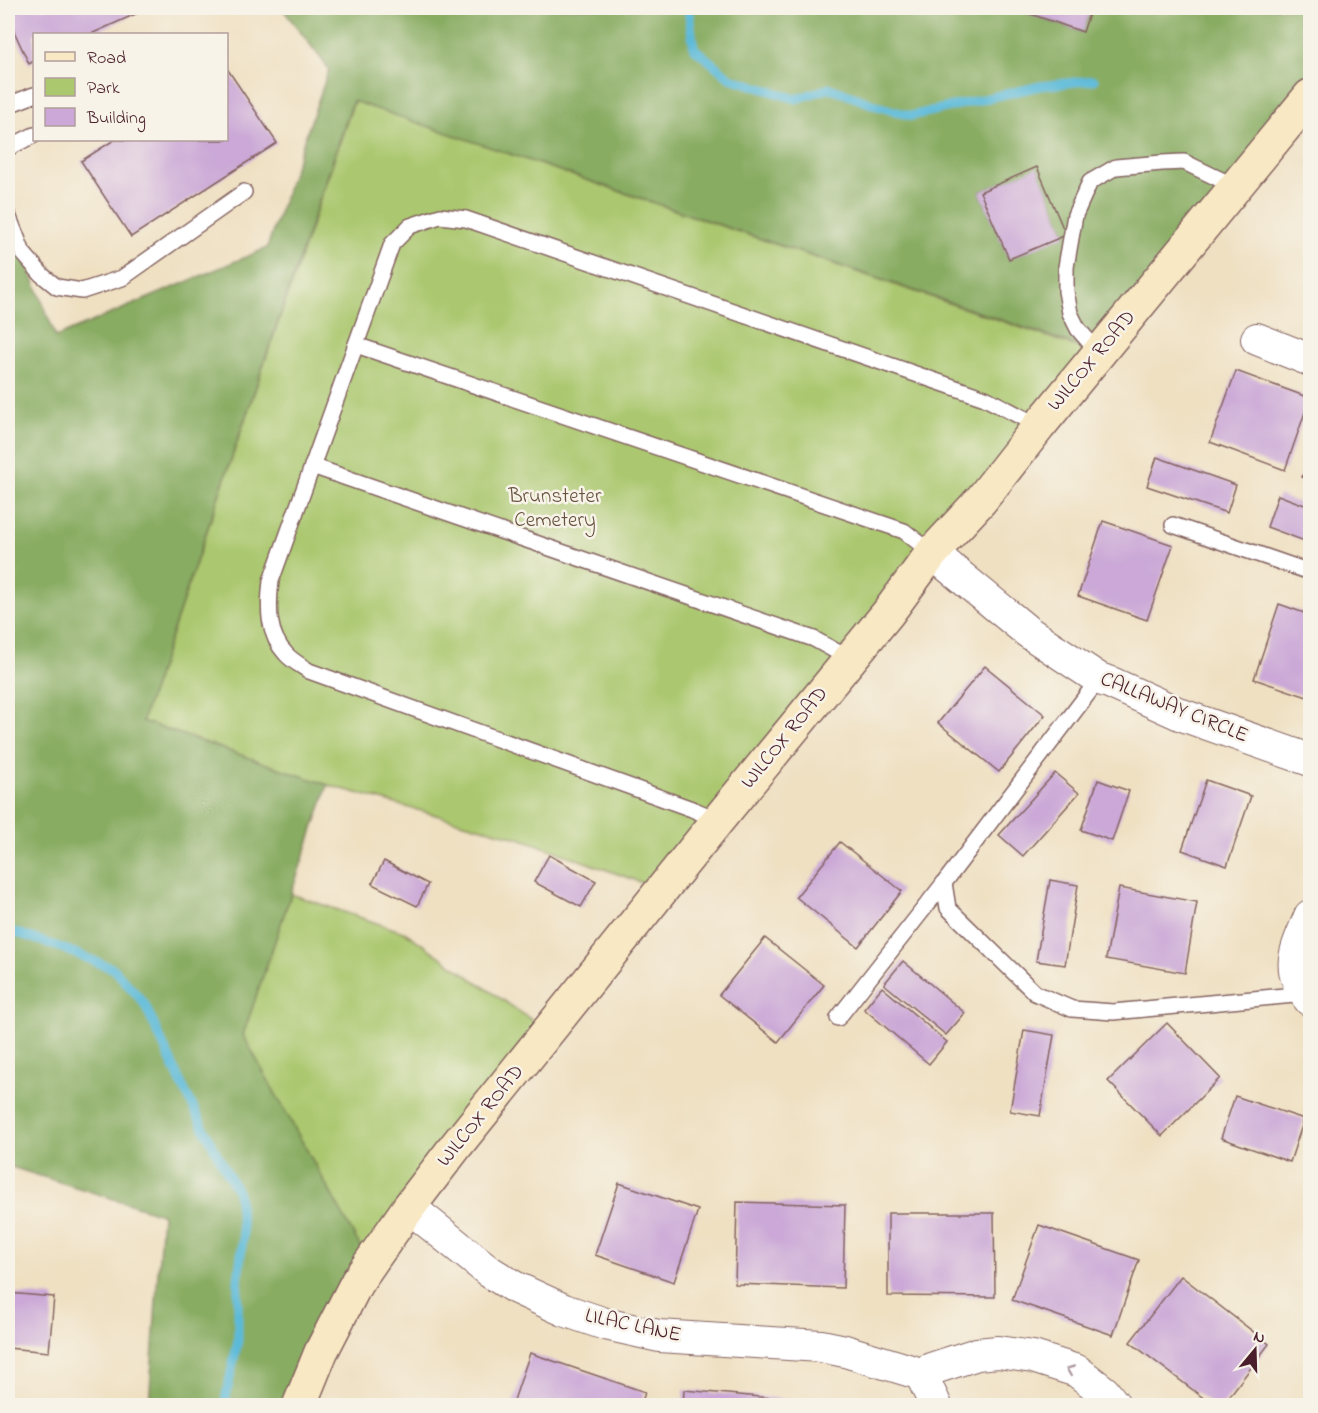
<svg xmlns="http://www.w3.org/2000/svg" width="1318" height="1413" font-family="'Indie Flower',sans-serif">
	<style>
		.green { fill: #abc86f; stroke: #7a744d; stroke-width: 1.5 }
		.forest { fill: #88ac62; stroke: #696646; stroke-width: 1.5; fill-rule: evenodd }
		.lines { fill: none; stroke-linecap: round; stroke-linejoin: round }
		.stream { stroke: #5bbad9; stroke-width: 9 }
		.building { fill: #cba8d7 }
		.lane-casing { stroke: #846360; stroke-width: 18 }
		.street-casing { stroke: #846360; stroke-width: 34 }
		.secondary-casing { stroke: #846360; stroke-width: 36 }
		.lane { stroke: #fff; stroke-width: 15 }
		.street { stroke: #fff; stroke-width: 32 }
		.secondary { stroke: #f8e8c3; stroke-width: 33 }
		.oneway { stroke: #ae9aa0 }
		.labels { text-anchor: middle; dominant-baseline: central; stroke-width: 5; stroke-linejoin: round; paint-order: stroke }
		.street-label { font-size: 21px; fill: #4a1f2b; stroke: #f7f3e8 }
		.park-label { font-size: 21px; fill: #67523f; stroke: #f7f3e8 }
	</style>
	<rect width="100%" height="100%" fill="#f7f3e8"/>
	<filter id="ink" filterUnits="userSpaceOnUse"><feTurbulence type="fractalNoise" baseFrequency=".0167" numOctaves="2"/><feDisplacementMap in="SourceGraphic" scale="12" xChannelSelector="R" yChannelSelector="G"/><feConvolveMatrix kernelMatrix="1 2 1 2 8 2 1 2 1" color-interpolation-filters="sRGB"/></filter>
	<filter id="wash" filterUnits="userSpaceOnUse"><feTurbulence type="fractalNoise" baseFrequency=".008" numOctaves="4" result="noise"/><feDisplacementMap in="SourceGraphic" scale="24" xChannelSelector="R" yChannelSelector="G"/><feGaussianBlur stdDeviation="1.35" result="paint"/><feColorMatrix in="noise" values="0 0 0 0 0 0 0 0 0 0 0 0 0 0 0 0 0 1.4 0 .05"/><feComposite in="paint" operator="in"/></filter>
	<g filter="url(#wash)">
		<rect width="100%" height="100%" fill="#efe0c2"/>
		<g class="green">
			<path d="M 354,101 L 1098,354 L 662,890 L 522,839 L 328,785 L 142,721 Z"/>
			<path d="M 291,894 L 406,933 L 549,1032 L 370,1264 L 243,1035 Z"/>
		</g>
		<path class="forest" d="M 282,8 L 1020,8 L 1019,10 L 1082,32 L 1091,8 L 1310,8 L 1310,96 L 1099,353 L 353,101 L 142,721 L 328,785 L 243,1035 L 370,1264 L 299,1405 L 149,1405 L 162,1214 L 8,1166 L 8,215 L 56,337 L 267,248 L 329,69 ZM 1037,168 L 1066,234 L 1009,259 L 980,192 Z"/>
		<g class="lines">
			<g class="stream">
				<path d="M 688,8 L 694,48 L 730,78 L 796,99 L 830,88 L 877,106 L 911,116 L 1040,86 L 1094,80"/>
				<path d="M 8,930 L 59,947 L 114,969 L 144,1003 L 181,1083 L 215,1150 L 238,1193 L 243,1237 L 238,1281 L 238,1340 L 224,1406"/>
			</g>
		</g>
		<g id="blocks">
			<g class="building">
				<path d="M 8,8 L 149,8 L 91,34 L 34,34 L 34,61 L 29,64 L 8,18 Z"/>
				<path d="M 1020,8 L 1091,8 L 1083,32 L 1019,10 Z"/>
				<path d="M 226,67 L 277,143 L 131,237 L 81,161 L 114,140 L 226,140 Z"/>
				<path d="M 1037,167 L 1066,235 L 1009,259 L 980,192 Z"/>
				<path d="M 1236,371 L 1310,398 L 1285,470 L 1210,442 Z"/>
				<path d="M 1310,454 L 1310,480 L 1302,477 Z"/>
				<path d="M 1157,457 L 1236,485 L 1227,513 L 1147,486 Z"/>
				<path d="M 1278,495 L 1310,507 L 1310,543 L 1267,527 Z"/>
				<path d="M 1103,521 L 1173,545 L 1147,620 L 1078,596 Z"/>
				<path d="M 1279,604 L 1310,615 L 1310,698 L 1254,679 Z"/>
				<path d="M 985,666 L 1045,715 L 999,772 L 938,723 Z"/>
				<path d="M 1055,773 L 1079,793 L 1023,856 L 999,835 Z"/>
				<path d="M 1098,780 L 1129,791 L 1112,841 L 1081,830 Z"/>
				<path d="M 1206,780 L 1251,796 L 1227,866 L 1182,850 Z"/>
				<path d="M 840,842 L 902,891 L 858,947 L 796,897 Z"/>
				<path d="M 549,855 L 596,881 L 581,907 L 534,882 Z"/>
				<path d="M 384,861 L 428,884 L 417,906 L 372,884 Z"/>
				<path d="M 1050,880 L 1078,885 L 1065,965 L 1036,961 Z"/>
				<path d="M 1119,888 L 1197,902 L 1185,973 L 1106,959 Z"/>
				<path d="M 765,938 L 824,985 L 778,1042 L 719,995 Z"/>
				<path d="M 903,961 L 965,1013 L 946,1035 L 884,984 Z"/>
				<path d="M 882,987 L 947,1042 L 929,1064 L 864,1009 Z"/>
				<path d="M 1167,1023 L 1220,1078 L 1162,1136 L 1108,1081 Z"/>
				<path d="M 1024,1030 L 1054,1035 L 1040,1116 L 1010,1111 Z"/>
				<path d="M 1235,1096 L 1304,1119 L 1290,1162 L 1221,1138 Z"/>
				<path d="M 619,1183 L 698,1210 L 674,1282 L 595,1255 Z"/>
				<path d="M 737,1202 L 845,1205 L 843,1288 L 735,1284 Z"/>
				<path d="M 888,1213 L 994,1213 L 995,1297 L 888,1296 Z"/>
				<path d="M 1039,1225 L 1139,1260 L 1113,1335 L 1012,1300 Z"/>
				<path d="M 1181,1276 L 1269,1344 L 1222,1406 L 1214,1406 L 1130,1342 Z"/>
				<path d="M 8,1293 L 54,1297 L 49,1352 L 8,1348 Z"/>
				<path d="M 530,1353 L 645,1392 L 641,1406 L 512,1406 Z"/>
				<path d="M 684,1390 L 794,1400 L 793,1406 L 683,1406 Z"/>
			</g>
		</g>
	</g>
	<g filter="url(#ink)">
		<use href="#blocks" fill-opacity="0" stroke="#846360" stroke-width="1.5"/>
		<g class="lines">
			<defs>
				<g id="lane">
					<path d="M 8,105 L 34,95"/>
					<path d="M 8,148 L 34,135"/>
					<path d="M 8,215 L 23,253 L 42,275 L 57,287 L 82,291 L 122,278 L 244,192"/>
					<path d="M 356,345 L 904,531 L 932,553"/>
					<path d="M 1099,353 L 1078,329 L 1070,313 L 1066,291 L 1066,267 L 1075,215 L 1090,182 L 1116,167 L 1162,163 L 1184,162 L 1236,187"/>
					<path d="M 312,466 L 814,639 L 850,659"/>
					<path d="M 1173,525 L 1310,572"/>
					<path d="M 1099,679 L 944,883 L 948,908 L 1035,993 L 1072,1009 L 1113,1012 L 1305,994"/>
					<path d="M 718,820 L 692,809 L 309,671 C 302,666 292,661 286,654 C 267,634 268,607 271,581 L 392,244 L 410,226 L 440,216 L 466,219 L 985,398 L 1039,426"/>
					<path d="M 838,1018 L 944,883"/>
					<path d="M 8,1404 L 12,1406"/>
				</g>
				<g id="street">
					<path d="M 1257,339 L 1310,360"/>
					<path d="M 932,553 L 1028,632 L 1099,679 L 1109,682 L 1182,715 L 1310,760"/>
					<path d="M 1310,916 C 1297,949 1283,968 1310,1000"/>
					<path d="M 409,1207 L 490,1272 L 514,1287 L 564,1310 L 605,1324 L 659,1336 L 821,1346 L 845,1351 L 921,1374 L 931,1369 L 977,1354 L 998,1352 L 1033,1357 L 1077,1371 L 1104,1392 L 1115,1406"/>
					<path d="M 921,1374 L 936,1406"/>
				</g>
				<path id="secondary" d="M 299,1406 L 321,1352 L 357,1282 L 409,1207 L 455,1147 L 718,820 L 888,613 L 932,553 L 981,500 L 1039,426 L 1310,96"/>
			</defs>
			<use href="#lane" class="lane-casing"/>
			<use href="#street" class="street-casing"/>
			<use href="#secondary" class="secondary-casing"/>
			<use href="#lane" class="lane"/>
			<use href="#street" class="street"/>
			<use href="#secondary" class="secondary"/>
		</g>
		<defs><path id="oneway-chevron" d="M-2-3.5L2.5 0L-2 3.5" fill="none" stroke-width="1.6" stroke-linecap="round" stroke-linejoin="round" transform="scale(1.5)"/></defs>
		<use class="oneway" href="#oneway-chevron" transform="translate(1070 1370) rotate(-158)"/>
	</g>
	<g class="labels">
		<g class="street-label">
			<text transform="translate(1092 361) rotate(-50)">WILCOX ROAD</text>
			<text transform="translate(1174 708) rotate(22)">CALLAWAY CIRCLE</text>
			<text transform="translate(785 738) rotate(-51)">WILCOX ROAD</text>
			<text transform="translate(481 1116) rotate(-51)">WILCOX ROAD</text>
			<text transform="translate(633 1326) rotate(12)">LILAC LANE</text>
		</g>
		<g class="park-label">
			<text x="555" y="497">Brunsteter<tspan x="555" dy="24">Cemetery</tspan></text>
		</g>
	</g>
	<rect width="1318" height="1413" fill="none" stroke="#f7f3e8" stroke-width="30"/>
	<rect x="33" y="33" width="195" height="108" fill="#f7f3e8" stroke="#b29e9c" stroke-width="1.5"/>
	<rect x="45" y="52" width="30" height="9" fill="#f8e8c3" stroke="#b29e9c" stroke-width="1.5"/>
	<text x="87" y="63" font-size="18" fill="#4a1f2b">Road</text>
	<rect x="45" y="78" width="30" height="18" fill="#abc86f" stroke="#b29e9c" stroke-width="1.5"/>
	<text x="87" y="93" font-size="18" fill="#4a1f2b">Park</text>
	<rect x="45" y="108" width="30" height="18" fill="#cba8d7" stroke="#b29e9c" stroke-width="1.5"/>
	<text x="87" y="123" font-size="18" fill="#4a1f2b">Building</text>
	<g transform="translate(1255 1350) rotate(19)" stroke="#f7f3e8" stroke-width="4.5" paint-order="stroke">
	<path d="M0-4.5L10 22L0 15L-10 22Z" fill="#4a1f2b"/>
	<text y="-9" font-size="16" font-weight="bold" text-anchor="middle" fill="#4a1f2b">N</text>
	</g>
</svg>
